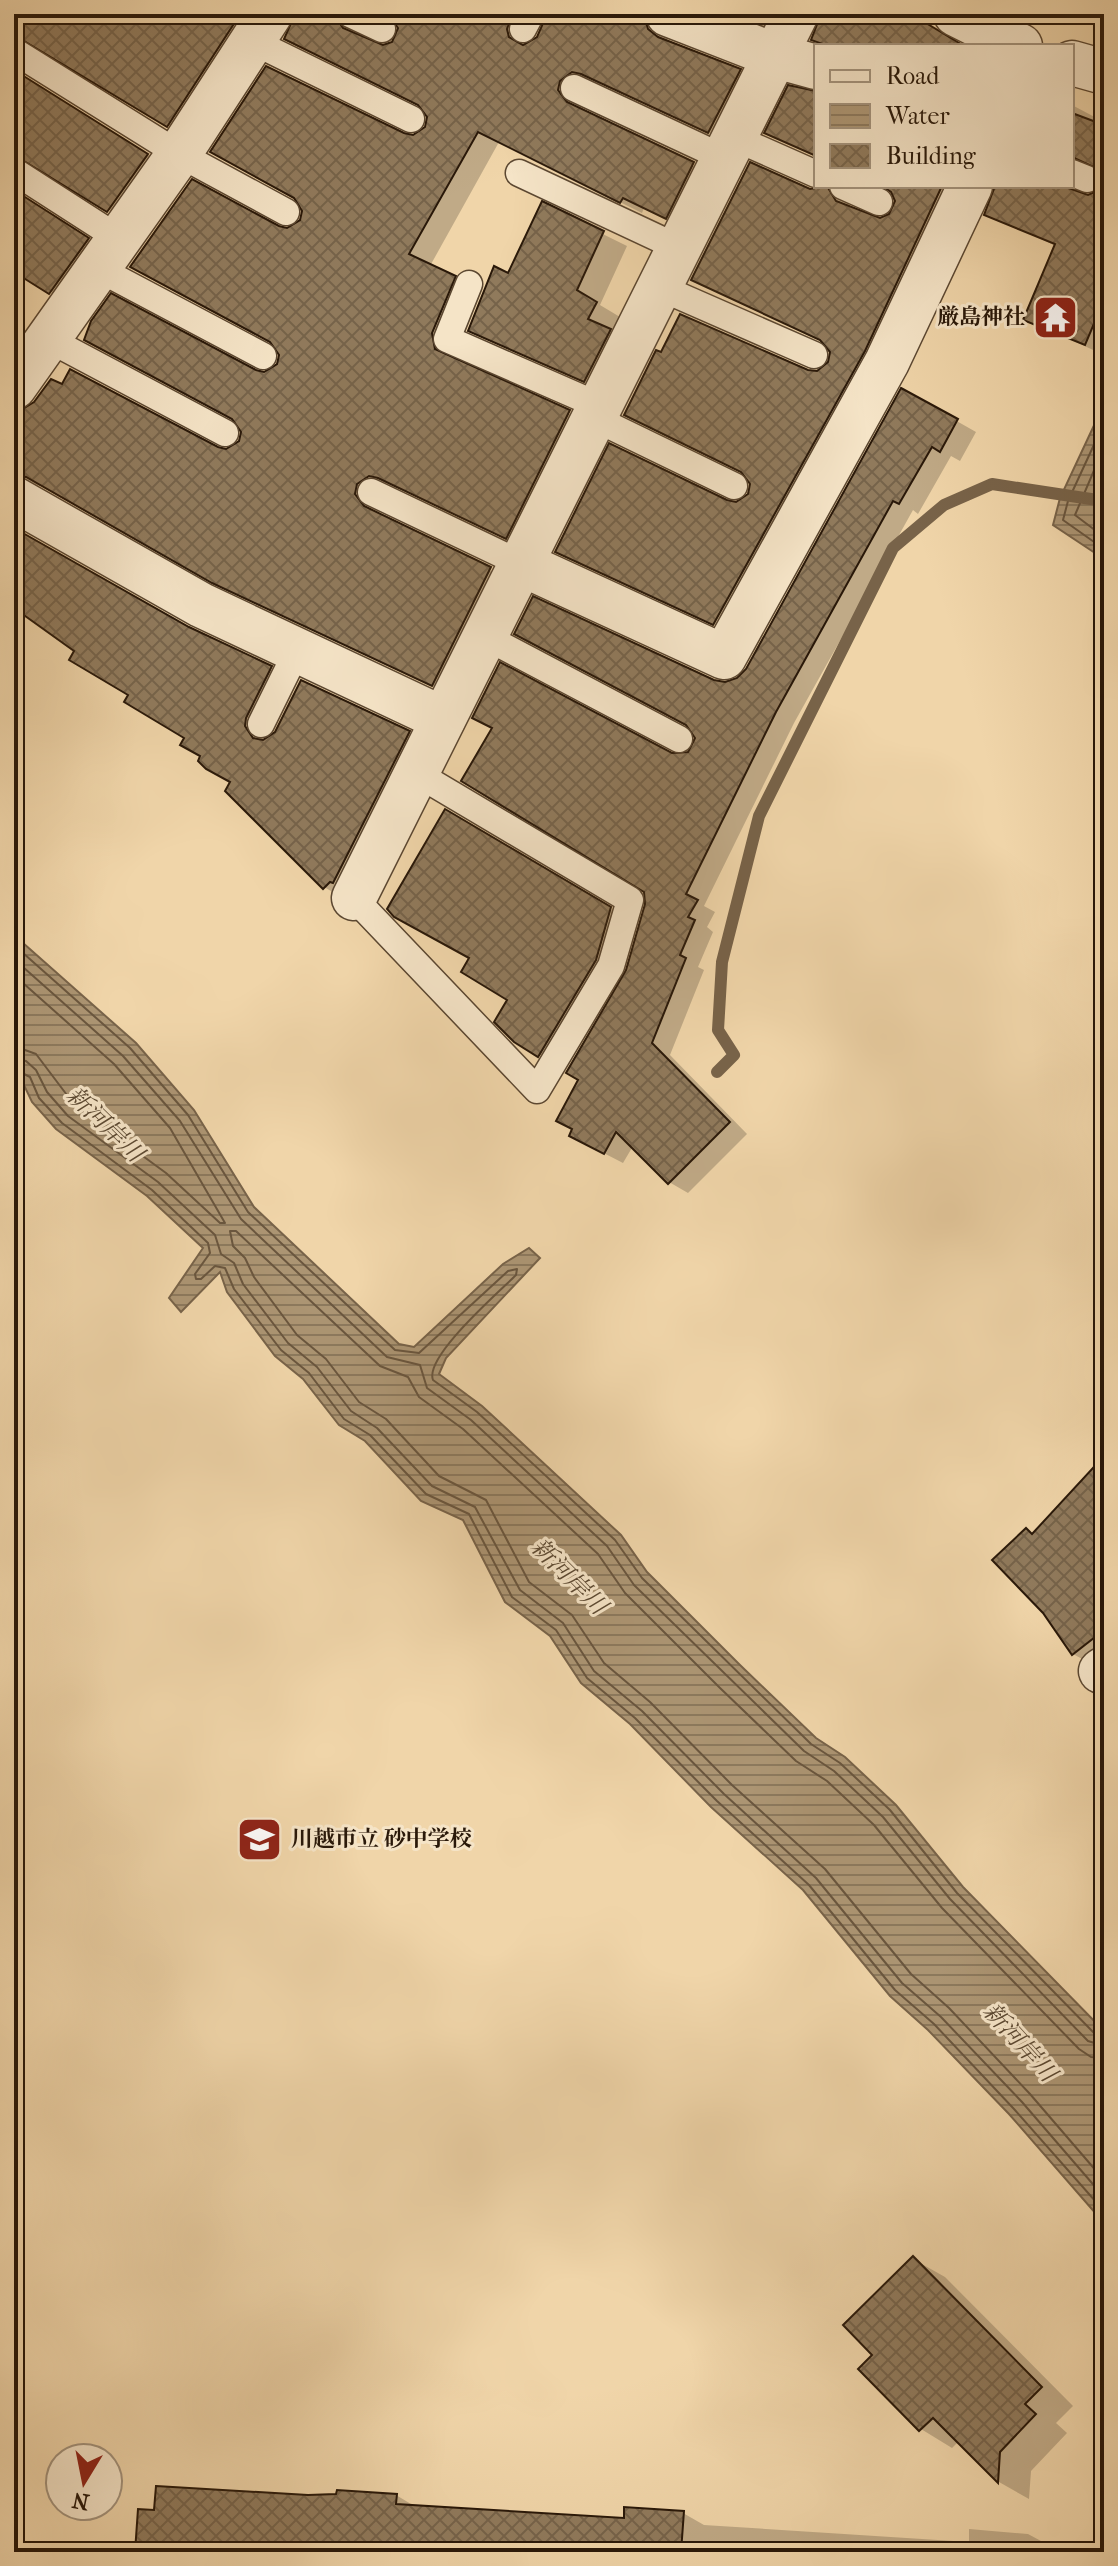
<svg xmlns="http://www.w3.org/2000/svg" width="1118" height="2566" font-family="'IM FELL French Canon','Noto Serif JP',serif">
	<style>
		.water { fill: url(#water-rules); stroke: #786349; stroke-width: 2 }
		.shadow { fill: #0003 }
		.lines { fill: none; stroke-linecap: round; stroke-linejoin: round }
		.shore { stroke: #6a563e; stroke-width: 2 }
		.stream { stroke: #786349; stroke-width: 12 }
		.building { fill: url(#building-cross-hatch); stroke: #291809; stroke-width: 2 }
		.service-casing { stroke: #5b4731; stroke-width: 29 }
		.minor-casing { stroke: #5b4731; stroke-width: 47 }
		.service { stroke: #f5e4c7; stroke-width: 26 }
		.minor { stroke: #f5e4c7; stroke-width: 44 }
		.labels { text-anchor: middle; dominant-baseline: central; stroke-width: 6; stroke-linejoin: round; paint-order: stroke }
		.poi-label { font-size: 22px; font-weight: bold; fill: #291809; stroke: #f5e4c7; text-anchor: end }
		.water-label { font-size: 24px; font-style: italic; fill: #5d4a33; stroke: #f5e4c7 }
	</style>
	<defs>
		<pattern id="water-rules" width="6" height="5" patternUnits="userSpaceOnUse" patternTransform="scale(2)"><rect width="6" height="5" fill="#ac9573"/><path d="M0 2.5h6" fill="none" stroke="#8c795d"/></pattern>
		<pattern id="building-cross-hatch" width="8" height="8" patternUnits="userSpaceOnUse" patternTransform="scale(2)"><rect width="8" height="8" fill="#907a5c"/><path d="M0 0l8 8M0 8l8-8" fill="none" stroke="#76634a"/></pattern>
	</defs>
	<rect width="100%" height="100%" fill="#f0d5a9"/>
	<filter id="stains"><feTurbulence type="fractalNoise" baseFrequency=".0025" numOctaves="4"/><feColorMatrix values="0 0 0 0 .2 0 0 0 0 .09 0 0 0 0 .02 0 0 0 .5 -.17"/></filter>
	<radialGradient id="worn" r=".72"><stop offset=".6" stop-color="#630" stop-opacity="0"/><stop offset="1" stop-color="#630" stop-opacity=".3"/></radialGradient>
	<g class="water">
		<path d="M 1104,404 L 1104,559 L 1053,525 L 1060,498 Z"/>
		<path d="M 14,935 L 136,1043 L 194,1110 L 254,1207 L 399,1344 L 414,1347 L 503,1264 L 529,1248 L 540,1258 L 446,1358 L 439,1374 L 482,1406 L 621,1535 L 647,1572 L 740,1665 L 816,1738 L 845,1757 L 896,1805 L 963,1887 L 1104,2031 L 1104,2223 L 1009,2114 L 928,2030 L 890,1996 L 803,1890 L 711,1807 L 630,1724 L 581,1683 L 550,1636 L 505,1602 L 463,1520 L 421,1501 L 365,1441 L 339,1425 L 303,1379 L 275,1356 L 227,1292 L 220,1272 L 181,1312 L 169,1298 L 203,1248 L 147,1196 L 56,1129 L 32,1102 L 23,1083 L 14,1074 Z"/>
	</g>
	<g class="shadow">
		<path d="M 27,14 L 26,14 L 270,14 L 189,138 L 44,49 L 34,48 L 14,36 Z"/>
		<path d="M 296,14 L 336,21 L 375,46 L 393,43 L 400,29 L 397,19 L 386,14 L 544,14 L 538,17 L 526,46 L 539,38 L 548,14 L 668,14 L 664,32 L 669,43 L 760,83 L 730,143 L 604,85 L 594,83 L 579,104 L 586,113 L 714,176 L 687,229 L 644,208 L 642,213 L 499,142 L 430,266 L 476,290 L 453,346 L 455,361 L 590,424 L 527,549 L 401,489 L 391,487 L 378,496 L 376,507 L 383,518 L 511,581 L 454,696 L 236,594 L 50,488 L 35,485 L 22,489 L 14,498 L 14,412 L 217,449 L 235,448 L 243,433 L 255,372 L 265,374 L 278,365 L 281,354 L 278,228 L 288,230 L 301,222 L 427,128 L 429,117 L 421,106 Z"/>
		<path d="M 731,14 L 797,14 L 785,35 Z"/>
		<path d="M 14,64 L 27,79 L 169,168 L 130,223 L 42,168 L 37,166 L 23,174 L 19,185 L 26,199 L 109,252 L 72,305 L 14,269 Z"/>
		<path d="M 816,92 L 816,157 L 767,133 Z"/>
		<path d="M 1072,105 L 1104,122 L 1104,184 L 1102,169 L 1083,172 L 1077,187 L 1081,196 L 1097,194 L 1104,185 L 1104,355 L 1026,319 L 1056,246 L 986,214 L 997,186 L 1072,186 Z"/>
		<path d="M 880,186 L 969,186 L 735,635 L 558,551 L 726,502 L 736,504 L 750,495 L 807,372 L 824,370 L 831,361 L 829,345 L 693,280 L 810,191 L 827,187 L 848,199 L 850,209 L 872,219 L 889,217 L 896,208 L 894,192 Z"/>
		<path d="M 542,204 L 627,246 L 600,305 L 620,317 L 611,332 L 633,344 L 608,394 L 470,330 L 509,275 Z"/>
		<path d="M 902,390 L 976,432 L 960,461 L 951,456 L 918,514 L 913,510 L 794,723 L 704,906 L 715,912 L 707,927 L 713,932 L 698,967 L 704,970 L 670,1055 L 747,1134 L 688,1193 L 669,1182 L 633,1146 L 623,1163 L 590,1146 L 581,1079 L 628,972 L 648,896 L 494,728 L 671,755 L 689,754 L 713,682 L 725,684 L 738,680 L 748,670 Z"/>
		<path d="M 14,527 L 188,629 L 292,680 L 265,740 L 409,733 L 429,745 L 345,899 L 324,887 L 232,781 L 187,737 L 14,606 Z"/>
		<path d="M 446,812 L 634,923 L 563,1068 L 515,1041 L 510,999 L 471,958 Z"/>
		<path d="M 1104,1449 L 1104,1660 L 1097,1667 L 1073,1654 L 1026,1530 L 1034,1535 L 1083,1482 Z"/>
		<path d="M 913,2259 L 945,2277 L 1073,2406 L 1056,2423 L 1067,2433 L 1031,2471 L 1029,2499 L 999,2482 L 959,2441 L 952,2448 L 921,2429 L 875,2355 Z"/>
		<path d="M 396,2495 L 416,2507 L 626,2520 L 683,2513 L 704,2525 L 969,2542 L 969,2529 L 1028,2534 L 1041,2541 L 1091,2544 L 1104,2552 L 137,2552 L 156,2512 L 308,2497 Z"/>
	</g>
	<g class="lines">
		<g class="shore">
			<path d="M 1104,423 L 1068,501 L 1063,520 L 1104,549"/>
			<path d="M 1104,447 L 1075,515 L 1104,537"/>
			<path d="M 14,945 L 130,1048 L 188,1115 L 248,1212 L 395,1350 L 419,1353 L 508,1271 L 517,1269 L 516,1275 C 498,1293 424,1357 433,1380 L 477,1412 L 615,1540 L 642,1578 L 811,1744 L 840,1763 L 890,1810 L 957,1893 L 1095,2034 L 1104,2036"/>
			<path d="M 14,959 L 123,1056 L 180,1121 L 241,1219 L 387,1357 L 420,1365 L 427,1388 L 471,1420 L 607,1546 L 634,1585 L 804,1751 L 834,1771 L 883,1817 L 950,1899 L 1088,2041 L 1104,2046"/>
			<path d="M 14,975 L 114,1064 L 170,1128 L 225,1223 L 220,1223 L 166,1173 L 76,1107 L 36,1054 L 14,1046"/>
			<path d="M 14,1059 L 26,1061 L 36,1070 L 47,1092 L 68,1116 L 158,1182 L 215,1235 L 221,1254 L 234,1263 L 243,1284 L 288,1343 L 317,1367 L 351,1411 L 377,1428 L 432,1486 L 475,1507 L 520,1590 L 563,1623 L 594,1671 L 642,1711 L 724,1794 L 816,1878 L 902,1983 L 941,2017 L 1022,2102 L 1104,2197"/>
			<path d="M 14,1069 L 30,1077 L 39,1098 L 62,1123 L 152,1190 L 208,1243 L 210,1253 L 195,1274 L 196,1279 L 201,1279 L 215,1266 L 225,1268 L 234,1289 L 281,1350 L 309,1373 L 344,1419 L 370,1435 L 426,1494 L 469,1514 L 512,1597 L 556,1630 L 587,1678 L 635,1718 L 717,1801 L 809,1885 L 895,1990 L 934,2024 L 1014,2109 L 1104,2211"/>
			<path d="M 1104,2058 L 1091,2057 L 1079,2049 L 942,1908 L 874,1825 L 827,1781 L 796,1761 L 719,1687 L 625,1593 L 598,1554 L 463,1429 L 419,1397 L 408,1377 L 380,1366 L 236,1231 L 230,1231 L 233,1246 L 245,1258 L 254,1277 L 297,1335 L 326,1359 L 359,1402 L 386,1419 L 439,1476 L 486,1500 L 529,1582 L 572,1615 L 604,1663 L 650,1702 L 732,1785 L 825,1869 L 911,1974 L 949,2008 L 1030,2094 L 1104,2180"/>
		</g>
		<path class="stream" d="M 717,1072 L 734,1055 L 718,1030 L 722,962 L 759,816 L 893,548 L 944,505 L 992,484 L 1104,501"/>
	</g>
	<g class="building">
		<path d="M 24,14 L 228,14 L 237,19 L 167,127 L 14,35 Z"/>
		<path d="M 295,14 L 334,14 L 343,28 L 383,45 L 392,42 L 398,28 L 388,14 L 513,14 L 507,29 L 509,37 L 523,45 L 537,37 L 547,14 L 644,14 L 648,29 L 658,37 L 741,69 L 708,133 L 581,74 L 572,72 L 560,81 L 558,90 L 567,102 L 694,162 L 666,219 L 623,198 L 620,203 L 478,132 L 409,254 L 456,276 L 432,333 L 435,349 L 570,410 L 506,539 L 378,478 L 369,476 L 357,484 L 355,494 L 364,506 L 491,567 L 432,686 L 212,583 L 26,477 L 14,474 L 14,424 L 21,410 L 34,402 L 51,379 L 62,384 L 70,369 L 218,447 L 226,449 L 239,441 L 241,432 L 232,419 L 84,340 L 91,321 L 111,293 L 256,370 L 264,372 L 277,364 L 279,355 L 270,342 L 130,267 L 192,179 L 279,226 L 287,228 L 300,220 L 302,211 L 294,198 L 210,152 L 266,66 L 404,133 L 413,135 L 425,127 L 427,117 L 418,105 L 284,39 Z"/>
		<path d="M 821,14 L 911,14 L 964,46 L 828,46 L 811,40 Z"/>
		<path d="M 14,70 L 148,154 L 107,212 L 14,155 Z"/>
		<path d="M 788,85 L 816,91 L 816,156 L 764,133 Z"/>
		<path d="M 1072,113 L 1104,125 L 1104,300 L 1085,345 L 1023,320 L 1055,244 L 984,215 L 995,186 L 1063,186 L 1088,195 L 1097,191 L 1103,178 L 1100,170 L 1072,157 Z"/>
		<path d="M 750,162 L 810,189 L 827,186 L 836,201 L 880,218 L 889,214 L 895,201 L 891,192 L 882,186 L 942,186 L 865,351 L 713,625 L 555,552 L 609,443 L 727,500 L 736,502 L 748,494 L 750,484 L 741,472 L 624,415 L 656,350 L 661,352 L 680,314 L 808,370 L 817,371 L 828,362 L 830,352 L 820,340 L 691,280 Z"/>
		<path d="M 14,190 L 89,238 L 49,294 L 14,272 Z"/>
		<path d="M 542,201 L 604,231 L 577,290 L 597,302 L 588,319 L 611,329 L 584,382 L 468,331 L 494,266 L 508,273 Z"/>
		<path d="M 901,388 L 958,419 L 940,452 L 932,447 L 899,504 L 893,501 L 776,712 L 686,894 L 698,900 L 688,917 L 695,920 L 680,955 L 686,958 L 652,1043 L 730,1122 L 668,1184 L 616,1132 L 604,1154 L 569,1136 L 572,1129 L 556,1121 L 578,1080 L 566,1073 L 626,970 L 645,904 L 644,892 L 461,781 L 492,728 L 472,718 L 500,662 L 672,753 L 688,752 L 695,738 L 686,725 L 514,634 L 533,596 L 714,680 L 725,682 L 737,678 L 746,669 Z"/>
		<path d="M 14,528 L 189,627 L 272,666 L 246,718 L 245,726 L 253,738 L 263,740 L 275,732 L 301,680 L 410,731 L 333,883 L 330,882 L 323,889 L 225,791 L 230,782 L 206,769 L 198,761 L 200,756 L 180,745 L 184,738 L 124,702 L 128,695 L 69,660 L 74,651 L 14,608 Z"/>
		<path d="M 445,809 L 611,907 L 596,960 L 538,1057 L 514,1042 L 494,1022 L 507,1000 L 461,972 L 469,958 L 394,917 L 387,909 Z"/>
		<path d="M 1104,1456 L 1104,1630 L 1072,1655 L 1043,1613 L 992,1560 L 1026,1528 L 1032,1534 Z"/>
		<path d="M 913,2256 L 1042,2387 L 1025,2404 L 1036,2414 L 1000,2452 L 998,2483 L 933,2418 L 919,2431 L 858,2369 L 872,2355 L 843,2325 Z"/>
		<path d="M 156,2486 L 308,2495 L 336,2494 L 337,2490 L 397,2494 L 396,2504 L 624,2518 L 624,2507 L 684,2511 L 681,2552 L 135,2552 L 138,2509 L 154,2510 Z"/>
	</g>
	<g class="lines">
		<defs>
			<g id="service">
				<path d="M 350,14 L 382,29"/>
				<path d="M 523,29 L 531,14"/>
				<path d="M 254,42 L 411,119"/>
				<path d="M 14,51 L 179,154 L 286,212"/>
				<path d="M 574,88 L 724,158"/>
				<path d="M 735,138 L 816,174"/>
				<path d="M 14,171 L 118,238"/>
				<path d="M 519,173 L 679,248"/>
				<path d="M 1072,173 L 1087,179"/>
				<path d="M 843,186 L 879,202"/>
				<path d="M 97,268 L 263,356"/>
				<path d="M 469,284 L 447,339 L 600,406"/>
				<path d="M 659,287 L 814,355"/>
				<path d="M 50,340 L 225,433"/>
				<path d="M 594,418 L 734,486"/>
				<path d="M 371,492 L 522,564"/>
				<path d="M 484,636 L 679,739"/>
				<path d="M 261,724 L 297,651"/>
				<path d="M 354,898 L 537,1090 L 611,966 L 630,900 L 416,773"/>
			</g>
			<g id="minor">
				<path d="M 668,14 L 776,56 L 816,67"/>
				<path d="M 956,14 L 1020,46"/>
				<path d="M 1072,63 L 1104,72"/>
				<path d="M 14,387 L 179,154 L 270,14"/>
				<path d="M 14,499 L 201,605 L 443,719"/>
				<path d="M 522,564 L 724,657 L 887,362 L 970,186"/>
				<path d="M 354,898 L 796,14"/>
				<path d="M 1101,1671 L 1104,1669"/>
			</g>
		</defs>
		<use href="#service" class="service-casing"/>
		<use href="#minor" class="minor-casing"/>
		<use href="#service" class="service"/>
		<use href="#minor" class="minor"/>
	</g>
	<defs>
		<symbol id="temple-square" viewBox="-11 -11 22 22"><rect x="-9" y="-9" width="18" height="18" rx="4" fill="#8f2418" stroke="#f5e4c7"/><path d="M0-6L5-2H3V0L6.5 2.5H4V6H1.5V3h-3V6H-4V2.5H-6.5L-3 0V-2H-5Z" fill="#fff"/></symbol>
		<symbol id="school-square" viewBox="-11 -11 22 22"><rect x="-9" y="-9" width="18" height="18" rx="4" fill="#8f2418" stroke="#f5e4c7"/><path d="M0-5L7-2L0 1L-7-2ZM-4 1L0 2.5L4 1V4Q0 6-4 4Z" fill="#fff"/></symbol>
	</defs>
	<g fill-rule="evenodd">
		<use href="#temple-square" x="1030" y="292" width="51" height="51"/>
		<use href="#school-square" x="234" y="1814" width="51" height="51"/>
	</g>
	<g class="labels">
		<g class="poi-label">
			<text x="1025" y="317">厳島神社</text>
			<text x="291" y="1839" text-anchor="start">川越市立 砂中学校</text>
		</g>
		<g class="water-label">
			<text transform="translate(105 1124) rotate(44)">新河岸川</text>
			<text transform="translate(569 1576) rotate(45)">新河岸川</text>
			<text transform="translate(1020 2042) rotate(48)">新河岸川</text>
		</g>
	</g>
	<rect width="1118" height="2566" fill="none" stroke="#f0d5a9" stroke-width="48"/>
	<rect x="16" y="16" width="1086" height="2534" fill="none" stroke="#291809" stroke-width="4"/>
	<rect x="24" y="24" width="1070" height="2518" fill="none" stroke="#291809" stroke-width="2"/>
	<rect x="814" y="44" width="260" height="144" fill="#f5e4c7" stroke="#a3927b" stroke-width="2"/>
	<rect x="830" y="70" width="40" height="12" fill="#f5e4c7" stroke="#a3927b" stroke-width="2"/>
	<text x="886" y="84" font-size="24" fill="#291809">Road</text>
	<rect x="830" y="104" width="40" height="24" fill="url(#water-rules)" stroke="#a3927b" stroke-width="2"/>
	<text x="886" y="124" font-size="24" fill="#291809">Water</text>
	<rect x="830" y="144" width="40" height="24" fill="url(#building-cross-hatch)" stroke="#a3927b" stroke-width="2"/>
	<text x="886" y="164" font-size="24" fill="#291809">Building</text>
	<g transform="translate(84 2482) rotate(190)"><circle r="38" fill="#f5e4c7" stroke="#a3927b" stroke-width="2"/>
	<path d="M0-6L14 30L0 20L-14 30Z" fill="#8f2418"/>
	<text y="-12" font-size="22" font-weight="bold" text-anchor="middle" fill="#291809">N</text>
	</g>
	<rect width="100%" height="100%" filter="url(#stains)"/>
	<rect width="100%" height="100%" fill="url(#worn)"/>
</svg>
